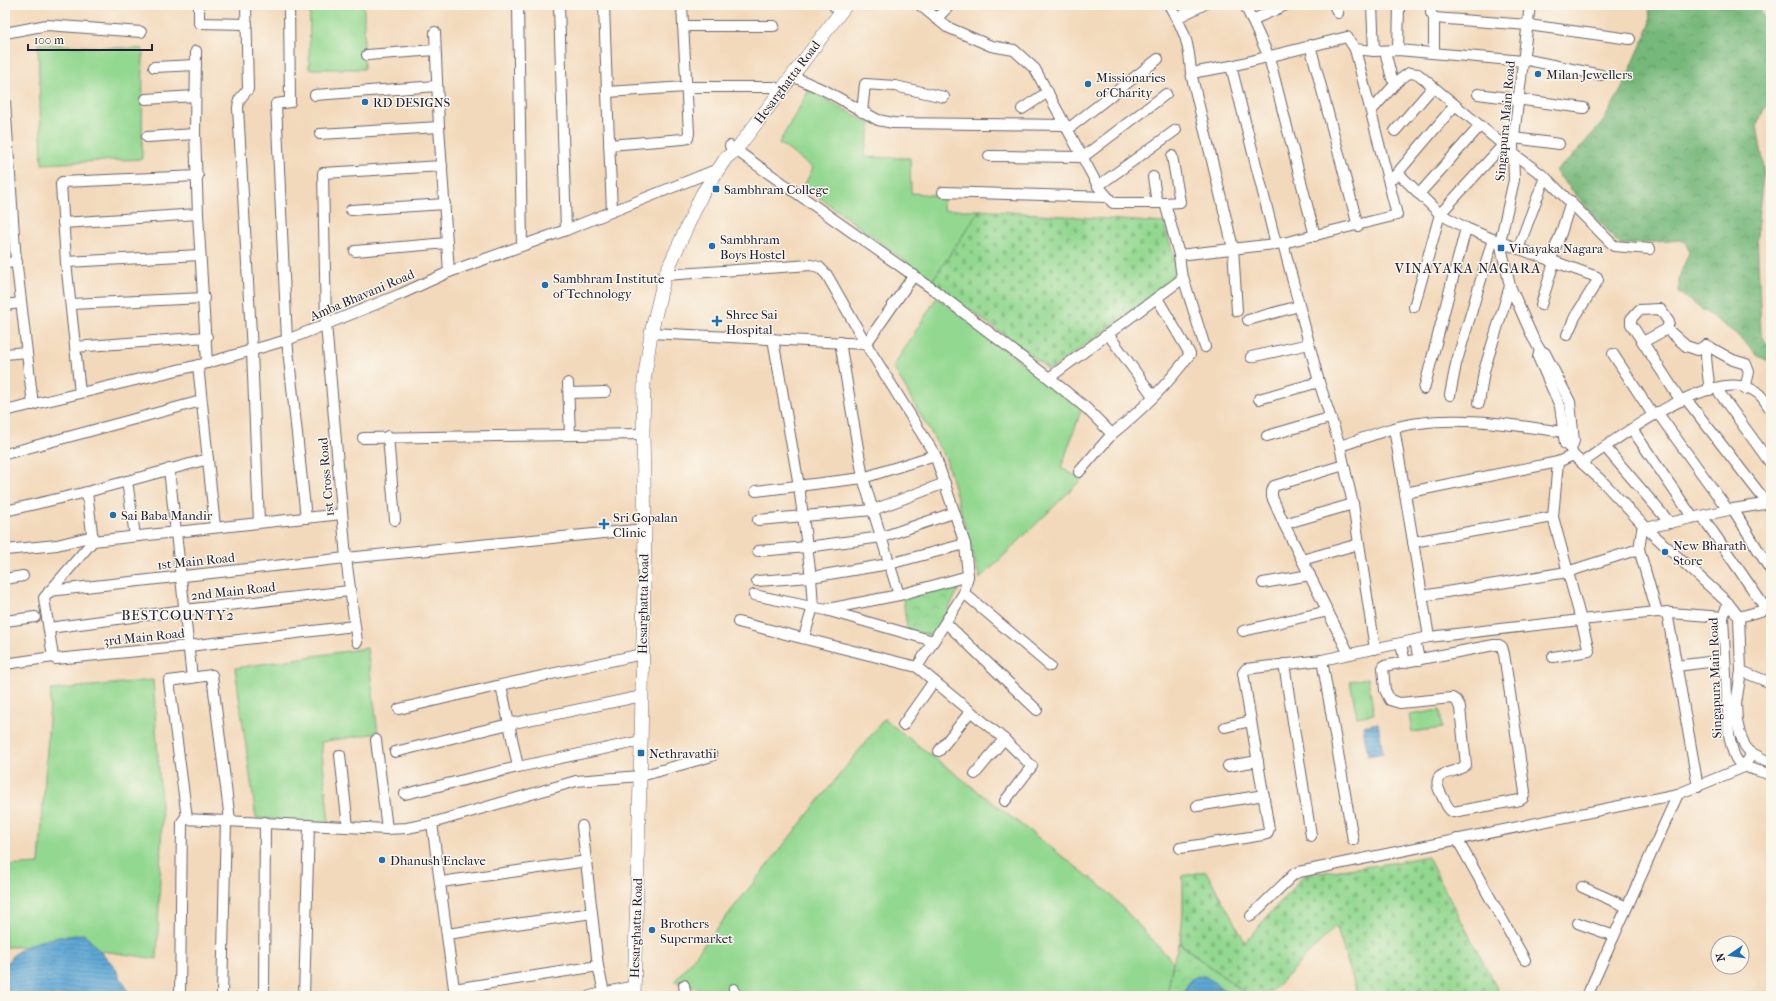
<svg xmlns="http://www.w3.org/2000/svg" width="1776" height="1001" font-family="'IM FELL French Canon',serif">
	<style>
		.grass { fill: #93d890; stroke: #5a7d66 }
		.forest { fill: url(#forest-crowns); stroke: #4c6d5a }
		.cemetery { fill: url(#cemetery-stones); stroke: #5a7d66 }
		.park { fill: url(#park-crowns); stroke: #5a7d66 }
		.water { fill: url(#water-rules); stroke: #406488 }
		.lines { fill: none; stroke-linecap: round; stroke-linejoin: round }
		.minor-casing { stroke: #6b6268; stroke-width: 12 }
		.major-casing { stroke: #6b6268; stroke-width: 14 }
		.minor { stroke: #fff; stroke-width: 10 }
		.major { stroke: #fff; stroke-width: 13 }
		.poi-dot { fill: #1f6fb2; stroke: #fbf7ec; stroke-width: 1.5 }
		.labels { text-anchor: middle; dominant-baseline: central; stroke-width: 3; stroke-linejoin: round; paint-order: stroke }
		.poi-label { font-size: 13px; fill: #22223b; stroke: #fbf7ec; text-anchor: start }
		.street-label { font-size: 13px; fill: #22223b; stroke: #fbf7ec }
		.neighbourhood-label { font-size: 14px; letter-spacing: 1px; fill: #22223b; stroke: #fbf7ec }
	</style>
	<defs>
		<pattern id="forest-crowns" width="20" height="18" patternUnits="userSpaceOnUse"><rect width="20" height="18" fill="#76b87a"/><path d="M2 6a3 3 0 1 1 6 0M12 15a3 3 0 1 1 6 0" fill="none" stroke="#609565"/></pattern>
		<pattern id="cemetery-stones" width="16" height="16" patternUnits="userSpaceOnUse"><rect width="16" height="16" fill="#93d890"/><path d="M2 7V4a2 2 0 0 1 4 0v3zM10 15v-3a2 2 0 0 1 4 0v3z" fill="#7eb97d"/></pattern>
		<pattern id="park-crowns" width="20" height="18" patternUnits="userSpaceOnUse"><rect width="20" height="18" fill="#93d890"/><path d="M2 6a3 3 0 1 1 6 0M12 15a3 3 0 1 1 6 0" fill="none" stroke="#7eb97d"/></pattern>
		<pattern id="water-rules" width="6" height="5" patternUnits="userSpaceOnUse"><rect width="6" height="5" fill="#5fa7d5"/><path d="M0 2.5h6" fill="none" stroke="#4e88ae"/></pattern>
	</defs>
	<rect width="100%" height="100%" fill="#fbf7ec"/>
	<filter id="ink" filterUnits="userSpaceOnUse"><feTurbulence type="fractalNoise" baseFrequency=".025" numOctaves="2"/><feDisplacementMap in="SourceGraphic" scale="8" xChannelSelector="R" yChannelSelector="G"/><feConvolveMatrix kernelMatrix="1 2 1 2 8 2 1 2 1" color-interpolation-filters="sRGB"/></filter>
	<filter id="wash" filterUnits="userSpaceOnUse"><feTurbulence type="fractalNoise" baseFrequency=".012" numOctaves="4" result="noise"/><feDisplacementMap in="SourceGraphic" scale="16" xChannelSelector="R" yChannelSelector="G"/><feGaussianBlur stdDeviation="0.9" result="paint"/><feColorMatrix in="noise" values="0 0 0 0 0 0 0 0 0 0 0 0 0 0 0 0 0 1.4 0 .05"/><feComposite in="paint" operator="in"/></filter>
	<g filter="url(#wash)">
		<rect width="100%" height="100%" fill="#f3d9bb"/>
		<g class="grass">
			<path d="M 310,5 L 364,5 L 364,69 L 309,69 Z"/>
			<path d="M 38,44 L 143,49 L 142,159 L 42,164 Z"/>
			<path d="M 809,90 L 871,124 L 864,157 L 910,158 L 911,193 L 944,196 L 943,210 L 980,210 L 932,281 L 804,186 L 813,168 L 779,143 Z"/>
			<path d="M 937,297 L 1082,408 L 1061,468 L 1082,479 L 980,579 L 946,459 L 893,367 Z"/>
			<path d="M 367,648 L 378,733 L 321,742 L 329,823 L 256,818 L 235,668 Z"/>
			<path d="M 1368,678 L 1374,714 L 1357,717 L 1350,681 Z"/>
			<path d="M 153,680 L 162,820 L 157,959 L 68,946 L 5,947 L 5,866 L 39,864 L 51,690 Z"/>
			<path d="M 1440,710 L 1442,728 L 1412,732 L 1409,715 Z"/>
			<path d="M 884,719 L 1106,890 L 1173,962 L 1167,996 L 720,996 L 675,981 Z"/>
		</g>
		<path class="forest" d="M 1649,5 L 1759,5 L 1765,23 L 1771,29 L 1771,104 L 1764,109 L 1757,125 L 1764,168 L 1757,229 L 1761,333 L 1765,341 L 1771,347 L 1771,362 L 1758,356 L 1735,333 L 1679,293 L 1679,277 L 1689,253 L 1687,243 L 1681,240 L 1620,245 L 1555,171 L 1571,158 L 1602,123 L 1621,90 L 1650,25 Z"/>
		<g class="cemetery">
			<path d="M 980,210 L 1164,223 L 1180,277 L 1050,370 L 932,281 Z"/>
			<path d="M 1427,856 L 1500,994 L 1358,995 L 1336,926 L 1271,992 L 1270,991 L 1258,996 L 1249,996 L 1180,943 L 1183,912 L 1183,876 L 1206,871 L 1245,942 L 1304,875 L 1392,863 Z"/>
		</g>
		<g class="park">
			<path d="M 960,584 L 955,597 L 933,636 L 907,629 L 903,598 Z"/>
			<path d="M 1179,943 L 1249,996 L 1167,996 L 1173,962 Z"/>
		</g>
		<g class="water">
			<path d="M 1378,723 L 1383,753 L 1368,756 L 1363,726 Z"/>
			<path d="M 84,934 L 114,966 L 131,996 L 5,996 C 5,988 2,972 6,965 C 18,940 59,937 84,934 Z"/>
			<path d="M 1201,975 L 1213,981 L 1230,996 L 1181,996 L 1191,979 Z"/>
		</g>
	</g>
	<g filter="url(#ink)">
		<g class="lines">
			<defs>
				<g id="minor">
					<path d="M 199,5 L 199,23 L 247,24"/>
					<path d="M 246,5 L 248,89 L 239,100 L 238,108 L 252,351 L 259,522"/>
					<path d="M 289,5 L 290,102 L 276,104 L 287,340 L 306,518"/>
					<path d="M 518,5 L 522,245"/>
					<path d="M 559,5 L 566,230"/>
					<path d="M 604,5 L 607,92 L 686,87 L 774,87 L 780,92"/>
					<path d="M 833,5 L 835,7"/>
					<path d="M 920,5 L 947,27 L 991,46 L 1014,50 L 1035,69 L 1098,186 L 1113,203 L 1165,203 L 1179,255 L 1283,243 L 1397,215 L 1355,49"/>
					<path d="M 1169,5 C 1185,31 1189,43 1191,73 L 1233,248 L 1237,311"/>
					<path d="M 1245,5 L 1269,57 L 1315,236"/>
					<path d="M 1334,5 L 1338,13"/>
					<path d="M 1372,5 L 1374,51"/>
					<path d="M 1431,5 L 1431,13 L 1434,18 L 1528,25 L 1630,39"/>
					<path d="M 1530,5 L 1513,144 L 1514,180 L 1500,242 L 1510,286 L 1533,338 L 1540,350 L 1545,353 L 1570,402 L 1574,441 L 1571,449 L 1573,455 L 1604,483 L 1646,528 L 1728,603 L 1739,617 L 1741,671 L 1736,704 L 1737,721 L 1740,734 L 1745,746 L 1750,752 L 1765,760 L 1771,761"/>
					<path d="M 1177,18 L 1203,5"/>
					<path d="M 936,19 L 950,5"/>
					<path d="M 1252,20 L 1286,5"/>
					<path d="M 683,26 L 774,26"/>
					<path d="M 435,32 L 439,127 L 449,272"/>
					<path d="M 5,33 L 47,25 L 141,32"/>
					<path d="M 1310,45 L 1358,226"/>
					<path d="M 1398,50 L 1399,5"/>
					<path d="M 196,51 L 195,134 L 198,214 L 207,363"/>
					<path d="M 1385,51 L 1392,79 L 1398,81 L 1409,73 L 1418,74 L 1514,154 L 1545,177 L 1518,249"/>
					<path d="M 1434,53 L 1434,18"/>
					<path d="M 367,55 L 435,50"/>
					<path d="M 1523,59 L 1601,75"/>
					<path d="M 1231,66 L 1347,37 L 1355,49 L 1374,51 L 1398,50 L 1523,61"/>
					<path d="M 154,67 L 196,65"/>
					<path d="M 1191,73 L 1231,66 L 1276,244"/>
					<path d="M 792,76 L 826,91 L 878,120 L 893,123 L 1066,125"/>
					<path d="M 607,92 L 612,211"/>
					<path d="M 1478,94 L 1584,108"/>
					<path d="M 315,95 L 437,86"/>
					<path d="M 146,99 L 195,96"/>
					<path d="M 5,102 L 15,249 L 33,405"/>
					<path d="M 1022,109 L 1048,92"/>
					<path d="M 1371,111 L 1398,81"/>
					<path d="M 862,112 L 865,84 L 895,86 L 944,97"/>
					<path d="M 1068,129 L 1158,59"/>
					<path d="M 1395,131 L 1433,87"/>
					<path d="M 320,134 L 439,127"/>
					<path d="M 147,137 L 195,134"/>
					<path d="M 1514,138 L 1559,144"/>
					<path d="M 609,145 L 683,139 L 688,138 L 689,133 L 682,5"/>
					<path d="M 730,146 L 934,290 L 1049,378 L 1086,408 L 1112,434 C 1141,411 1168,384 1190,354 L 1157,298"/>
					<path d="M 989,156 L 1083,157 L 1166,94"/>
					<path d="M 1398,173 L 1440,214 L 1466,228 L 1500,242 L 1597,277 L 1598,280 L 1575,317 L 1567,335"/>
					<path d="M 1153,177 L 1157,203"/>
					<path d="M 1394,177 L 1455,105"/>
					<path d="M 1545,177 L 1614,246 L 1650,249"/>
					<path d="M 1098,186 L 1176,130"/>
					<path d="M 943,192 L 1106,197"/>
					<path d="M 1419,194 L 1480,126"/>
					<path d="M 1165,203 L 1180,202 L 1172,156"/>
					<path d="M 351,210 L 445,204"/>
					<path d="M 63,223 L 198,214"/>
					<path d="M 1283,243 L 1319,382 L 1340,446"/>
					<path d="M 355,251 L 447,243"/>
					<path d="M 1550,261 L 1561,233 L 1571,201"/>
					<path d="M 66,262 L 200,255"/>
					<path d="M 5,263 L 17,262"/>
					<path d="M 665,275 L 810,265 L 819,267 L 827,275 L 866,344 L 914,275"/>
					<path d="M 1183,277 L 1205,347"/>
					<path d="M 71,304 L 204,298"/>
					<path d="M 5,305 L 21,303"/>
					<path d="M 1541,305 L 1554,262"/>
					<path d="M 1414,307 L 1440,214 L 1503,145"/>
					<path d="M 1248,320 L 1299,306"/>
					<path d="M 651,333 L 866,344 L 935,455 L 965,544 L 968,576 L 964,593 L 917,667"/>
					<path d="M 1108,334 L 1153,396"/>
					<path d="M 773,339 L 799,486 L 811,577 L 813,607 L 804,637"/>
					<path d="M 840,342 L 863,478 L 899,595 L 968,576"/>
					<path d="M 1643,342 L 1667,329"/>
					<path d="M 1706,345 C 1705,360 1708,375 1710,390"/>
					<path d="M 75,347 L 207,337"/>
					<path d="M 1540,350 L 1538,357 L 1560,406 L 1565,444 L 1571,449"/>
					<path d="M 5,354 L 26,352"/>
					<path d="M 1613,354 L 1653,415"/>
					<path d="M 1251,357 L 1309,344"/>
					<path d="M 198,365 L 215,527"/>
					<path d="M 1049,378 L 1182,279 L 1179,255"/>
					<path d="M 568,383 L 570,435"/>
					<path d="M 1716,388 L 1771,464"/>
					<path d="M 1424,389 L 1466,228"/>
					<path d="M 80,393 L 66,262 L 61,184 L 62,182 L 198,176"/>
					<path d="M 569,393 L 605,392"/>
					<path d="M 1450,395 L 1456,364 L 1493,239"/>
					<path d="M 1259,399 L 1319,382"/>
					<path d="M 1686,399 L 1771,508"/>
					<path d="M 1681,401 L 1631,324 L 1631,319 L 1639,310 L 1660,309 L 1669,322 L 1667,329 L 1686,346 L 1698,350 L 1706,345 L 1733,360 L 1746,364 L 1749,372 L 1745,389"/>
					<path d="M 1479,403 L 1484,371 L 1510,286"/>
					<path d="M 5,411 L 207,363 L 287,340 L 401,294 L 449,272 L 566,230 L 718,169"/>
					<path d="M 1657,412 L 1728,510"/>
					<path d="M 1394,428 L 1429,637"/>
					<path d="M 1632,429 L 1693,518"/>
					<path d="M 388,436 L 395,520"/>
					<path d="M 1267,436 L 1329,418"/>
					<path d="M 363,438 L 643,434"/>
					<path d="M 1605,447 L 1670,523"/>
					<path d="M 5,454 L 201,401"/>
					<path d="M 1582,463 C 1615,440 1722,358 1760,395 C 1764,399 1768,406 1771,410"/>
					<path d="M 1344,465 L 1353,504 L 1375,649"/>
					<path d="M 169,469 L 192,678"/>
					<path d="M 1079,472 L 1112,434"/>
					<path d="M 127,481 L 135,536"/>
					<path d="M 756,491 L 863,478 L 935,455"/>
					<path d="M 87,492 L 93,541 L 44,598 L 53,657 L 56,659 L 189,646 L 354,626"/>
					<path d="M 1405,493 L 1558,462"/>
					<path d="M 1733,509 L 1771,571"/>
					<path d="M 5,511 L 87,492 L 208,459"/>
					<path d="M 1702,516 L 1766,609"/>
					<path d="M 758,520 L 873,510 L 945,483"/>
					<path d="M 1284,524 L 1353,504"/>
					<path d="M 1643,524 L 1639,549 L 1657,612 L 1723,617"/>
					<path d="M 1646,528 L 1733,509 L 1771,503"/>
					<path d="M 93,541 L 342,514"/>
					<path d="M 1413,542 L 1553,517"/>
					<path d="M 5,550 L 57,545 L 93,536"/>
					<path d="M 758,551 L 807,547 L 882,537 L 953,513"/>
					<path d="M 1302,560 L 1359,544"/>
					<path d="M 5,579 L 23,576"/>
					<path d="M 757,581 L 811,577 L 889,564 L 965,544"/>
					<path d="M 1263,583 L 1310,575"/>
					<path d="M 49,591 L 346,558 L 645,529"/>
					<path d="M 964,593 L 1050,666"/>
					<path d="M 754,595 L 826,610 L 933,641"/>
					<path d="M 1422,596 L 1567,572 L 1639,549"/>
					<path d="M 1728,603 L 1723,617 L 1729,734 C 1735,770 1740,764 1771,775"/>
					<path d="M 828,609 L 899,595"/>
					<path d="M 1667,612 L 1698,787"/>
					<path d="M 1739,617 L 1771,608"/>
					<path d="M 5,621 L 35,617"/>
					<path d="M 738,622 L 917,667 L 1004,739 L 1032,766 L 1005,801"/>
					<path d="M 946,623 L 1037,710"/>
					<path d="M 49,628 L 185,610 L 349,591"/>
					<path d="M 1243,631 L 1328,611"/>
					<path d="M 1415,640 L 1419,660"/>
					<path d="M 357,642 L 346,558 L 326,324 L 323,173 L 442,166"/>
					<path d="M 1401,644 L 1405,663"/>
					<path d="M 1494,645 L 1499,645 L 1502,647 L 1504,654 L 1525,792 L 1523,798 L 1520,800 L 1453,812 C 1447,809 1445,801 1441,794 C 1428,769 1453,776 1466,765 L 1460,708 L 1457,701 L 1452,698 L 1400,703 L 1390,700 L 1385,690 L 1383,668 L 1384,666 Z"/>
					<path d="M 1349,654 L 1284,524 L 1272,497 L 1272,491 L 1274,486 L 1344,465 L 1340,446 C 1366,438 1392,426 1419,423 C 1466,416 1517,426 1564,432"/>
					<path d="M 1553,657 L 1589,651 L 1581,620 L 1657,612"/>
					<path d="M 1322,660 L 1353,840"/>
					<path d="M 5,664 L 53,657"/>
					<path d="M 1284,664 L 1311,836"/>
					<path d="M 1676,666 L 1725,660"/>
					<path d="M 1741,671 L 1771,683"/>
					<path d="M 399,709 L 501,685"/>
					<path d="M 903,725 L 934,681"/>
					<path d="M 1225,727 L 1251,721"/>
					<path d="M 376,740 L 387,829"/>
					<path d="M 641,741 L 518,767 L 501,685 L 642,654"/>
					<path d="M 939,751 L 970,712"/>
					<path d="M 395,752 L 509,724 L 642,696"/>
					<path d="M 340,755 L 348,827"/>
					<path d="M 1228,766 L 1258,761"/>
					<path d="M 975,774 L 1004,739"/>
					<path d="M 405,794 L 518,767"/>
					<path d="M 1197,806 L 1264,795"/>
					<path d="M 187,818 L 169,681 L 212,675 L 230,820"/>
					<path d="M 1457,839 L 1525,960"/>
					<path d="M 1180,848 L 1263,835 L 1267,834 L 1269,829 L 1243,673 L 1246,669 L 1322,660 L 1429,637 L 1581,620 L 1553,517 L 1558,462 L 1573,455"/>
					<path d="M 441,882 L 587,861"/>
					<path d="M 1582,887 L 1627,907"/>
					<path d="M 1251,916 L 1294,874 L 1299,872 L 1678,794 L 1744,767 L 1752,753"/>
					<path d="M 1578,923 L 1614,936"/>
					<path d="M 447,934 L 592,913"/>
					<path d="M 598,966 L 604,992"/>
					<path d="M 684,985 L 686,996"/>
					<path d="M 454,989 L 598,966 L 582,826"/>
					<path d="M 734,989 L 735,996"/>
					<path d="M 180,996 L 182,822 L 184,819 L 387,829 L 407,828 L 432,823"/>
					<path d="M 222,996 L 226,820"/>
					<path d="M 264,996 L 265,822"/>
					<path d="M 304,996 L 309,825"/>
					<path d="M 455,996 L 432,823 L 576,781 L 641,776 L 712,756"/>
					<path d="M 590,996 L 634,986"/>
					<path d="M 1587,996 L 1678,794"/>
				</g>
				<path id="major" d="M 634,996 L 641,746 L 645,529 L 643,434 L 644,382 L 651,333 L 665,275 L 702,194 L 726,158 L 736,150 L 846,5"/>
			</defs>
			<use href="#minor" class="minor-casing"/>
			<use href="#major" class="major-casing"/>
			<use href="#minor" class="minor"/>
			<use href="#major" class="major"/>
		</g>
	</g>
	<g class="poi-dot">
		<circle cx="1538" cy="74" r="4"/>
		<circle cx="1088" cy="84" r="4"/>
		<circle cx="365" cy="102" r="4"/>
		<rect x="712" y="185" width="8" height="8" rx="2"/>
		<circle cx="712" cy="246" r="4"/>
		<rect x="1497" y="244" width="8" height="8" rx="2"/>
		<circle cx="545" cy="285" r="4"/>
		<path d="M715 315h4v4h4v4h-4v4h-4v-4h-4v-4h4z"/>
		<circle cx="113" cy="515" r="4"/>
		<path d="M602 518h4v4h4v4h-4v4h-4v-4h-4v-4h4z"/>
		<circle cx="1665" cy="552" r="4"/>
		<rect x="637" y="749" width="8" height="8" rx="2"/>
		<circle cx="382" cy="860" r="4"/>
		<circle cx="652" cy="930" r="4"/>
	</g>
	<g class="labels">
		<g class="poi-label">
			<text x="1546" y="74">Milan Jewellers</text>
			<text x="1096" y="77">Missionaries<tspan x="1096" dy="15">of Charity</tspan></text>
			<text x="373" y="102">RD DESIGNS</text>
			<text x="724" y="189">Sambhram College</text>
			<text x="720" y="239">Sambhram<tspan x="720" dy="15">Boys Hostel</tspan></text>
			<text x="1509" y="248">Vinayaka Nagara</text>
			<text x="553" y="278">Sambhram Institute<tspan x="553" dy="15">of Technology</tspan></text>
			<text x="726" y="314">Shree Sai<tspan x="726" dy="15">Hospital</tspan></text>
			<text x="121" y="515">Sai Baba Mandir</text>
			<text x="613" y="517">Sri Gopalan<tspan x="613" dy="15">Clinic</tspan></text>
			<text x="1673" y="545">New Bharath<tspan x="1673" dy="15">Store</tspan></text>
			<text x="649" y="753">Nethravathi</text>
			<text x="390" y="860">Dhanush Enclave</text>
			<text x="660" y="923">Brothers<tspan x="660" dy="15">Supermarket</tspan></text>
		</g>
		<g class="street-label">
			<text transform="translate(787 82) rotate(-53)">Hesarghatta Road</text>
			<text transform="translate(1505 121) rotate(-85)">Singapura Main Road</text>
			<text transform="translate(362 295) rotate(-23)">Amba Bhavani Road</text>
			<text transform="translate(326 477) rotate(-95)">1st Cross Road</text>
			<text transform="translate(196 561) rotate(-6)">1st Main Road</text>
			<text transform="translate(233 591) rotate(-6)">2nd Main Road</text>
			<text transform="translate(643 604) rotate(-89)">Hesarghatta Road</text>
			<text transform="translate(144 637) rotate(-6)">3rd Main Road</text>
			<text transform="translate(1715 678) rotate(-92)">Singapura Main Road</text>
			<text transform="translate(636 928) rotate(-88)">Hesarghatta Road</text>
		</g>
		<g class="neighbourhood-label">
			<text x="1468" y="268">VINAYAKA NAGARA</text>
			<text x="178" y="615">BESTCOUNTY2</text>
		</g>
	</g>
	<rect width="1776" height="1001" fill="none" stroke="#fbf7ec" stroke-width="20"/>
	<g transform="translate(1730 955) rotate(257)"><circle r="19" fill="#fbf7ec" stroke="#a4a2a5"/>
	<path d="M0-3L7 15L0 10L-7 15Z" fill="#1f6fb2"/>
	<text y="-6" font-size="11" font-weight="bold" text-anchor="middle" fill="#22223b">N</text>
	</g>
	<path d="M28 44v6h124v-6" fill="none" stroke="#22223b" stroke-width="2"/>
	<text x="34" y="44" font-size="12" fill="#22223b" stroke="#fbf7ec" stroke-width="3" paint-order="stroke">100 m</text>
</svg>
